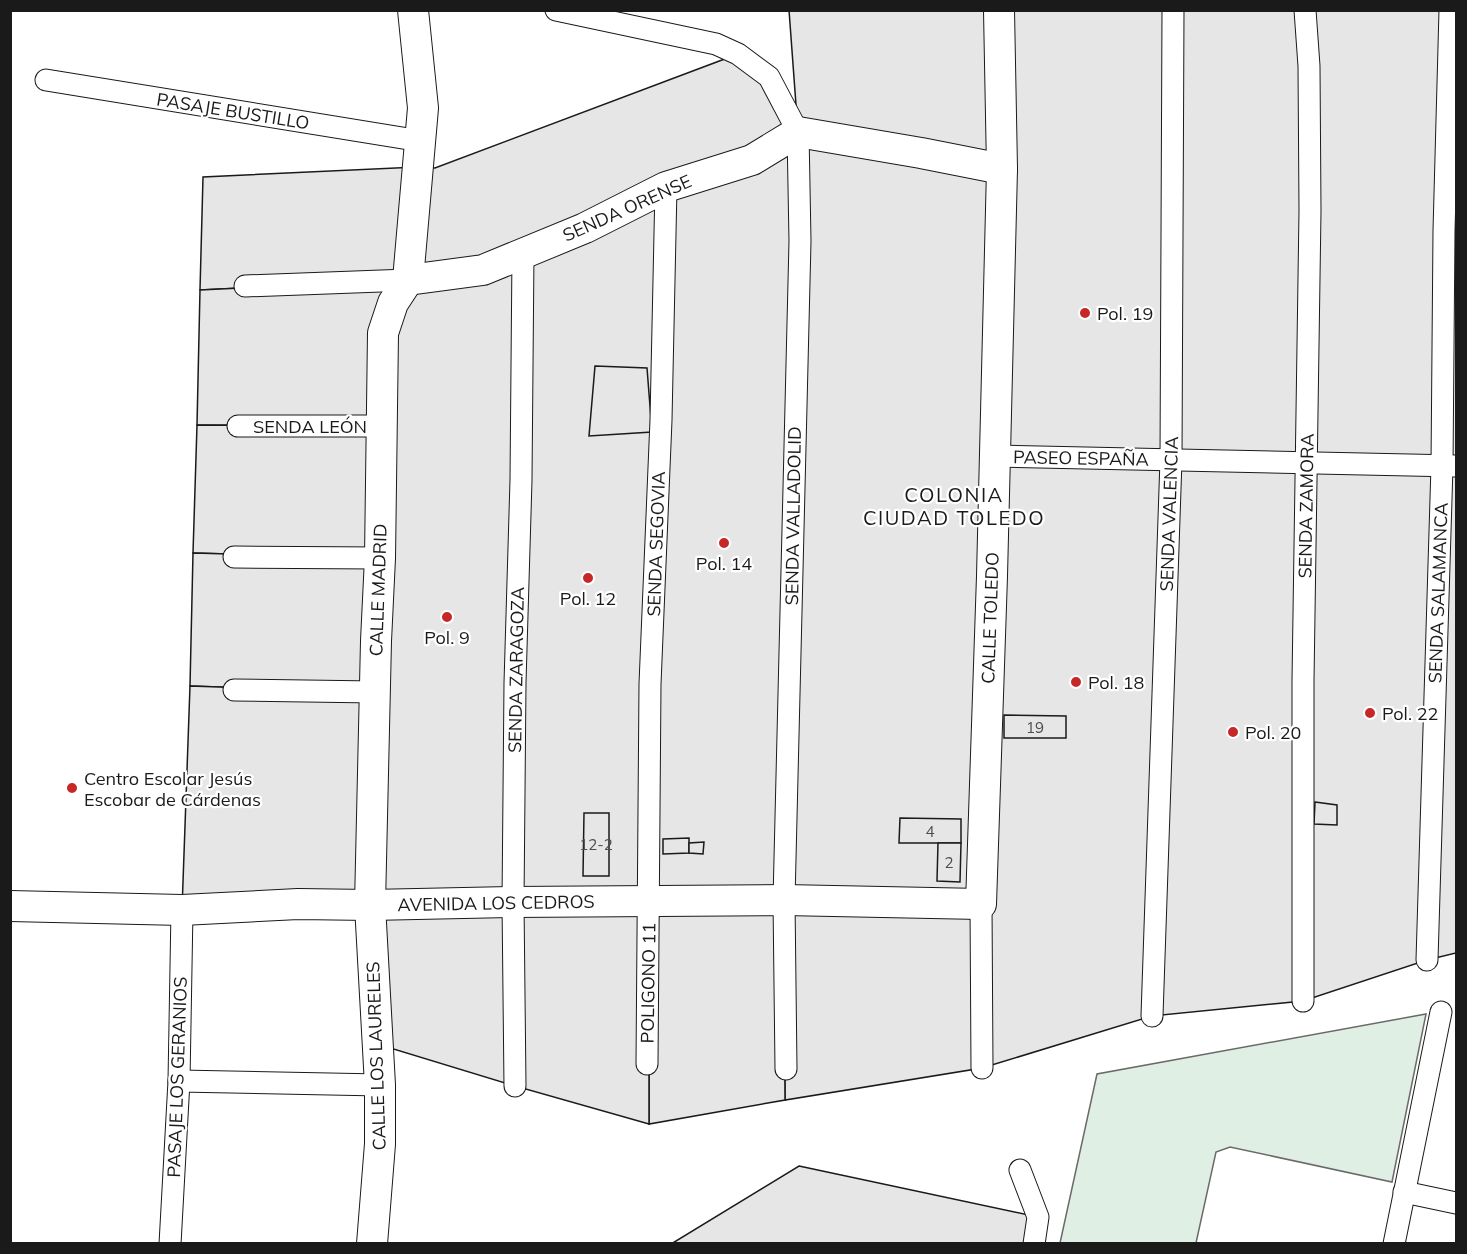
<svg xmlns="http://www.w3.org/2000/svg" width="1467" height="1254" font-family="Mulish,sans-serif">
	<style>
		.green { fill: #e0efe3; stroke: #6a6a6a; stroke-width: 1.5 }
		.building { fill: #e6e6e6; stroke: #1a1a1a; stroke-width: 1.5 }
		.lines { fill: none; stroke-linecap: round; stroke-linejoin: round }
		.street-casing { stroke: #1a1a1a; stroke-width: 23 }
		.secondary-casing { stroke: #1a1a1a; stroke-width: 32 }
		.street { stroke: #fff; stroke-width: 21 }
		.secondary { stroke: #fff; stroke-width: 30 }
		.poi-dot { fill: #c62828; stroke: #fff; stroke-width: 2 }
		.labels { text-anchor: middle; dominant-baseline: central; stroke-width: 4.5; stroke-linejoin: round; paint-order: stroke }
		.number-label { font-size: 15px; fill: #4d4d4d }
		.street-label { font-size: 18px; fill: #1a1a1a; stroke: #fff }
		.poi-label { font-size: 18px; fill: #1a1a1a; stroke: #fff; text-anchor: start }
		.neighbourhood-label { font-size: 20px; letter-spacing: 1.5px; fill: #1a1a1a; stroke: #fff }
	</style>
	<rect width="100%" height="100%" fill="#fff"/>
	<path class="green" d="M 1426,1014 L 1392,1182 L 1230,1147 L 1216,1152 L 1196,1243 L 1060,1243 L 1097,1074 Z"/>
	<g class="building">
		<path d="M 789,10 L 998,10 L 1002,169 L 798,132 Z"/>
		<path d="M 1001,10 L 1173,10 L 1171,460 L 994,456 Z"/>
		<path d="M 1173,10 L 1305,10 L 1307,463 L 1171,460 Z"/>
		<path d="M 1305,10 L 1450,10 L 1442,466 L 1307,463 Z"/>
		<path d="M 1456,10 L 1456,466 L 1442,466 Z"/>
		<path d="M 738,54 L 798,132 L 483,270 L 408,280 L 417,167 L 435,168 Z"/>
		<path d="M 798,132 L 1002,169 L 981,904 L 784,900 Z"/>
		<path d="M 798,132 L 784,900 L 649,902 L 666,187 Z"/>
		<path d="M 798,132 L 1002,169 L 981,904 L 784,900 Z"/>
		<path d="M 417,167 L 408,280 L 200,290 L 203,177 Z"/>
		<path d="M 666,187 L 649,902 L 513,902 L 523,253 Z"/>
		<path d="M 523,253 L 513,902 L 370,905 L 393,303 L 408,280 Z"/>
		<path d="M 408,280 L 383,333 L 382,426 L 197,425 L 200,290 Z"/>
		<path d="M 595,366 L 647,368 L 652,432 L 589,436 Z"/>
		<path d="M 197,425 L 382,426 L 380,558 L 193,553 Z"/>
		<path d="M 994,456 L 1171,460 L 1152,1016 L 982,1068 Z"/>
		<path d="M 1171,460 L 1307,463 L 1303,1001 L 1152,1016 Z"/>
		<path d="M 1307,463 L 1442,466 L 1427,960 L 1303,1001 Z"/>
		<path d="M 1442,466 L 1456,466 L 1456,953 L 1427,960 Z"/>
		<path d="M 193,553 L 380,558 L 375,692 L 190,686 Z"/>
		<path d="M 190,686 L 375,692 L 370,905 L 182,910 Z"/>
		<path d="M 1004,715 L 1066,716 L 1066,738 L 1004,738 Z"/>
		<path d="M 1315,802 L 1337,805 L 1337,825 L 1314,824 Z"/>
		<path d="M 584,813 L 609,813 L 609,876 L 583,876 Z"/>
		<path d="M 900,818 L 961,819 L 961,843 L 899,843 Z"/>
		<path d="M 689,838 L 689,853 L 663,854 L 663,839 Z"/>
		<path d="M 704,842 L 703,854 L 689,853 L 689,843 Z"/>
		<path d="M 938,843 L 961,843 L 960,882 L 937,881 Z"/>
		<path d="M 784,900 L 981,904 L 982,1068 L 785,1100 Z"/>
		<path d="M 784,900 L 785,1100 L 649,1124 L 649,902 Z"/>
		<path d="M 513,902 L 649,902 L 649,1124 L 515,1086 Z"/>
		<path d="M 513,902 L 515,1086 L 377,1044 L 370,905 Z"/>
		<path d="M 799,1166 L 1038,1217 L 1034,1244 L 671,1244 Z"/>
	</g>
	<g class="lines">
		<defs>
			<g id="street">
				<path d="M 556,10 L 716,44 L 738,54 L 769,77 L 798,132 L 800,241 L 784,900 L 786,1069"/>
				<path d="M 46,80 L 421,141"/>
				<path d="M 245,286 L 408,280"/>
				<path d="M 238,426 L 382,426"/>
				<path d="M 994,456 L 1456,466"/>
				<path d="M 234,557 L 380,558"/>
				<path d="M 234,690 L 375,692"/>
				<path d="M 981,904 L 982,1068"/>
				<path d="M 1427,960 L 1442,466 L 1444,231 L 1450,10"/>
				<path d="M 1303,1001 L 1303,681 L 1310,211 L 1309,66 L 1305,10"/>
				<path d="M 1152,1016 L 1171,460 L 1173,10"/>
				<path d="M 647,1064 L 650,684 L 661,420 L 666,187"/>
				<path d="M 179,1081 L 380,1085"/>
				<path d="M 515,1086 L 513,902 L 515,683 L 521,480 L 523,253"/>
				<path d="M 1020,1170 L 1038,1217 L 1034,1244"/>
				<path d="M 1404,1192 L 1456,1203"/>
				<path d="M 170,1244 L 179,1081 L 182,910"/>
				<path d="M 1394,1244 L 1441,1012"/>
			</g>
			<g id="secondary">
				<path d="M 408,280 L 483,270 L 585,228 L 666,187 L 752,160 L 798,132 L 921,153 L 1002,169"/>
				<path d="M 10,906 L 182,910 L 298,904 L 370,905 L 513,902 L 784,900 L 981,904 L 992,576 L 1002,169 L 999,10"/>
				<path d="M 372,1244 L 380,1144 L 380,1085 L 370,905 L 376,641 L 380,558 L 383,333 L 393,303 L 408,280 L 423,108 L 413,10"/>
			</g>
		</defs>
		<use href="#street" class="street-casing"/>
		<use href="#secondary" class="secondary-casing"/>
		<use href="#street" class="street"/>
		<use href="#secondary" class="secondary"/>
	</g>
	<g class="poi-dot">
		<circle cx="1085" cy="313" r="6"/>
		<circle cx="724" cy="543" r="6"/>
		<circle cx="588" cy="578" r="6"/>
		<circle cx="447" cy="617" r="6"/>
		<circle cx="1076" cy="682" r="6"/>
		<circle cx="1370" cy="713" r="6"/>
		<circle cx="1233" cy="732" r="6"/>
		<circle cx="72" cy="788" r="6"/>
	</g>
	<g class="labels">
		<g class="number-label">
			<text x="1035" y="727">19</text>
			<text x="930" y="831">4</text>
			<text x="596" y="844">12-2</text>
			<text x="949" y="862">2</text>
		</g>
		<g class="street-label">
			<text transform="translate(233 111) rotate(9)">PASAJE BUSTILLO</text>
			<text transform="translate(627 208) rotate(-24)">SENDA ORENSE</text>
			<text x="310" y="426">SENDA LEÓN</text>
			<text transform="translate(1081 458) rotate(1)">PASEO ESPAÑA</text>
			<text transform="translate(1306 506) rotate(-89)">SENDA ZAMORA</text>
			<text transform="translate(1169 514) rotate(-88)">SENDA VALENCIA</text>
			<text transform="translate(793 516) rotate(-89)">SENDA VALLADOLID</text>
			<text transform="translate(656 544) rotate(-88)">SENDA SEGOVIA</text>
			<text transform="translate(378 590) rotate(-88)">CALLE MADRID</text>
			<text transform="translate(1438 593) rotate(-88)">SENDA SALAMANCA</text>
			<text transform="translate(990 618) rotate(-88)">CALLE TOLEDO</text>
			<text transform="translate(516 670) rotate(-89)">SENDA ZARAGOZA</text>
			<text transform="translate(496 903) rotate(-1)">AVENIDA LOS CEDROS</text>
			<text transform="translate(648 983) rotate(-89)">POLIGONO 11</text>
			<text transform="translate(376 1056) rotate(-92)">CALLE LOS LAURELES</text>
			<text transform="translate(177 1077) rotate(-88)">PASAJE LOS GERANIOS</text>
		</g>
		<g class="poi-label">
			<text x="1097" y="313">Pol. 19</text>
			<text x="724" y="563" text-anchor="middle">Pol. 14</text>
			<text x="588" y="598" text-anchor="middle">Pol. 12</text>
			<text x="447" y="637" text-anchor="middle">Pol. 9</text>
			<text x="1088" y="682">Pol. 18</text>
			<text x="1382" y="713">Pol. 22</text>
			<text x="1245" y="732">Pol. 20</text>
			<text x="84" y="778">Centro Escolar Jesús<tspan x="84" dy="21">Escobar de Cárdenas</tspan></text>
		</g>
		<g class="neighbourhood-label">
			<text x="954" y="494">COLONIA<tspan x="954" dy="23">CIUDAD TOLEDO</tspan></text>
		</g>
	</g>
	<rect width="1467" height="1254" fill="none" stroke="#1a1a1a" stroke-width="24"/>
</svg>
